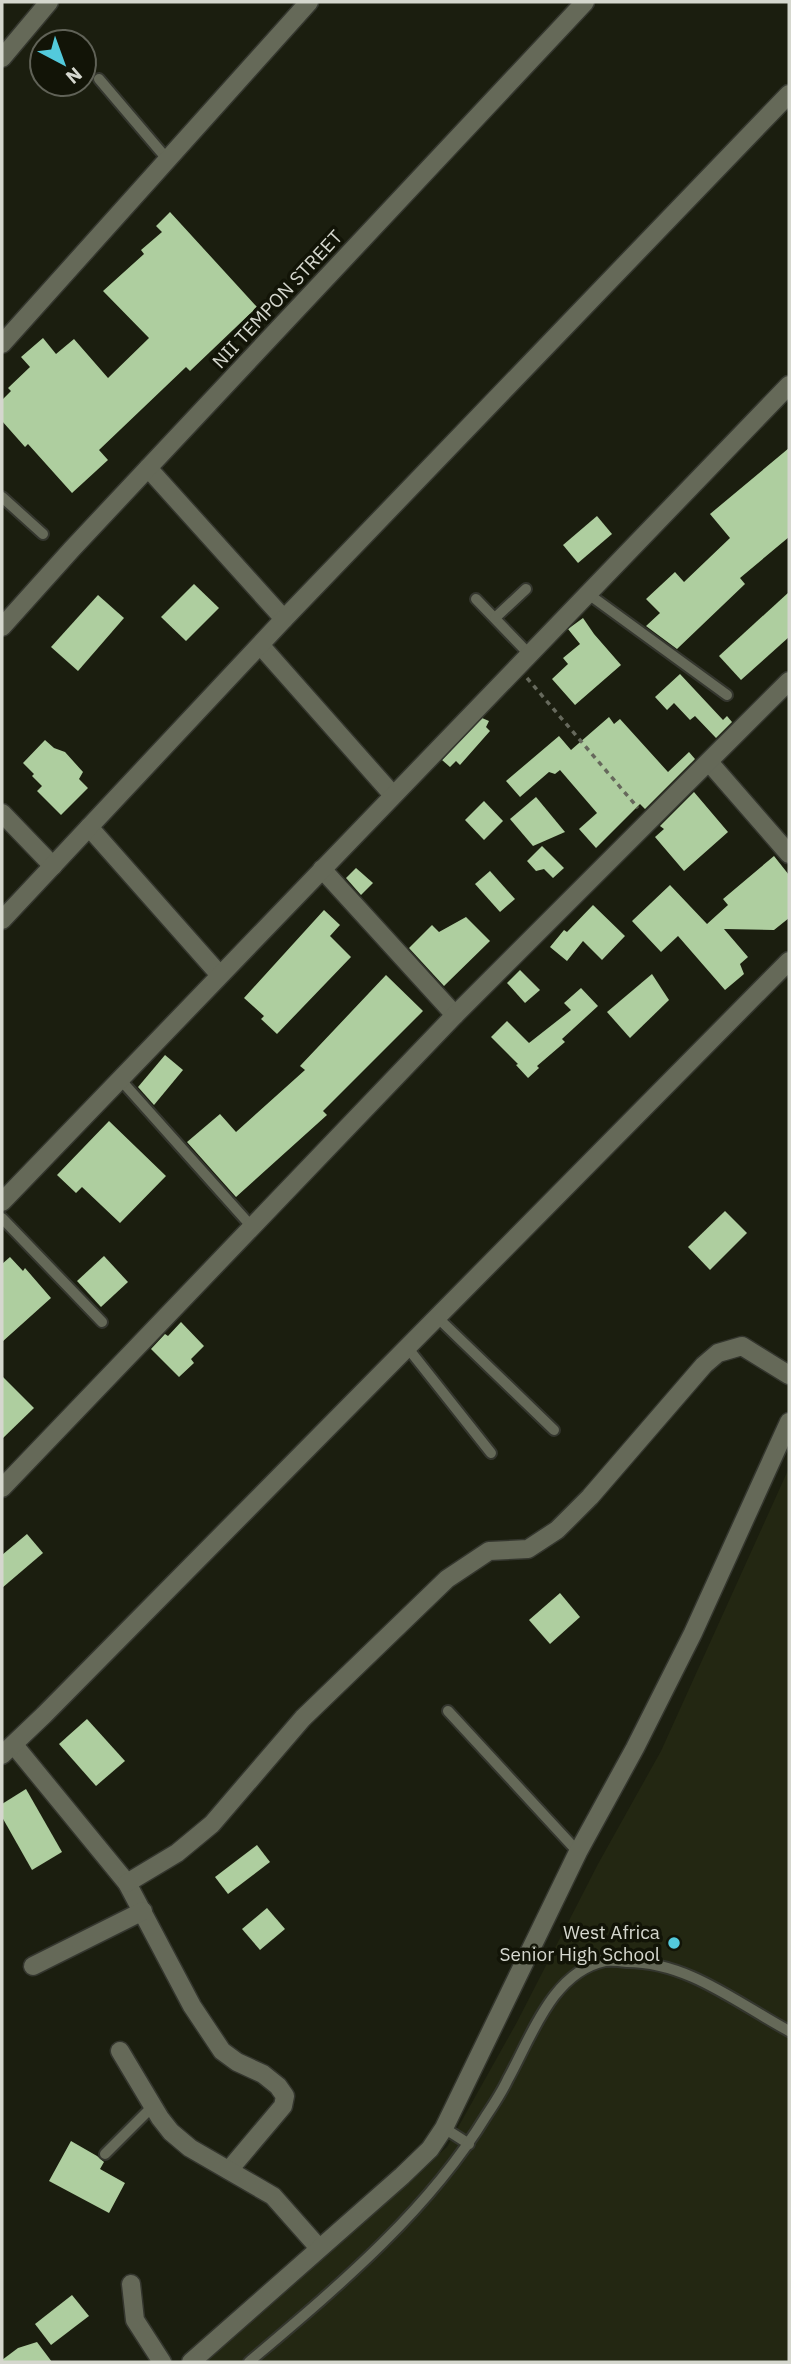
<svg xmlns="http://www.w3.org/2000/svg" width="791" height="2364" font-family="'IBM Plex Sans',sans-serif">
	<style>
		.built { fill: #232712 }
		.building { fill: #aece9f }
		.lines { fill: none; stroke-linecap: round; stroke-linejoin: round }
		.lane-casing { stroke: #34362e; stroke-width: 14 }
		.street-casing { stroke: #34362e; stroke-width: 21 }
		.path { stroke: #66695c; stroke-width: 3.5; stroke-dasharray: 5 5; stroke-linecap: butt }
		.lane { stroke: #656958; stroke-width: 10 }
		.street { stroke: #656958; stroke-width: 18 }
		.poi-dot { fill: #53cadc; stroke: #121407; stroke-width: 2.5 }
		.labels { text-anchor: middle; dominant-baseline: central; stroke-width: 7; stroke-linejoin: round; paint-order: stroke }
		.street-label { font-size: 19px; fill: #d5d7ce; stroke: #121407 }
		.poi-label { font-size: 19px; fill: #d5d7ce; stroke: #121407; text-anchor: end }
	</style>
	<rect width="100%" height="100%" fill="#1b1e0f"/>
	<path class="built" d="M 789,1468 L 789,2362 L 197,2362 L 447,2147 L 517,2022 L 598,1864 L 661,1751 Z"/>
	<g class="building">
		<path d="M 170,212 L 257,307 L 190,371 L 186,367 L 99,450 L 108,460 L 72,493 L 28,444 L 25,447 L 2,421 L 2,400 L 11,391 L 8,388 L 30,367 L 21,357 L 43,338 L 56,354 L 74,339 L 108,378 L 149,338 L 103,291 L 144,254 L 141,250 L 162,232 L 156,226 Z"/>
		<path d="M 789,448 L 789,537 L 740,578 L 745,584 L 677,649 L 646,626 L 660,613 L 646,599 L 675,572 L 684,582 L 730,538 L 710,514 Z"/>
		<path d="M 597,516 L 612,534 L 578,563 L 563,545 Z"/>
		<path d="M 194,584 L 219,608 L 186,641 L 161,617 Z"/>
		<path d="M 789,592 L 789,637 L 741,680 L 719,656 Z"/>
		<path d="M 98,595 L 124,618 L 78,671 L 51,647 Z"/>
		<path d="M 583,618 L 594,634 L 621,665 L 575,705 L 552,679 L 568,664 L 563,658 L 580,644 L 568,629 Z"/>
		<path d="M 680,674 L 723,720 L 727,716 L 732,722 L 716,738 L 695,716 L 690,720 L 674,703 L 667,710 L 655,697 Z"/>
		<path d="M 609,717 L 614,724 L 620,719 L 668,772 L 689,752 L 695,759 L 645,809 L 640,804 L 596,848 L 579,829 L 597,813 L 560,770 L 555,774 L 549,772 L 520,797 L 506,781 L 559,736 L 571,750 Z"/>
		<path d="M 482,718 L 489,721 L 486,727 L 490,731 L 460,765 L 456,761 L 450,767 L 442,760 Z"/>
		<path d="M 45,740 L 54,748 L 65,752 L 83,772 L 79,779 L 88,788 L 61,815 L 37,791 L 42,786 L 32,776 L 34,774 L 23,763 Z"/>
		<path d="M 694,792 L 728,832 L 684,871 L 655,837 L 664,829 L 660,826 Z"/>
		<path d="M 536,797 L 565,832 L 533,846 L 510,819 Z"/>
		<path d="M 484,801 L 503,821 L 484,840 L 465,820 Z"/>
		<path d="M 542,846 L 564,868 L 553,878 L 544,869 L 536,871 L 527,861 Z"/>
		<path d="M 774,856 L 789,875 L 789,918 L 774,930 L 724,929 L 748,957 L 740,964 L 744,974 L 725,990 L 678,936 L 661,952 L 632,921 L 670,885 L 707,924 L 728,905 L 723,899 Z"/>
		<path d="M 356,868 L 373,883 L 361,895 L 346,878 Z"/>
		<path d="M 490,871 L 515,899 L 500,912 L 475,884 Z"/>
		<path d="M 593,905 L 625,936 L 602,960 L 583,941 L 567,961 L 550,947 L 564,930 L 567,932 Z"/>
		<path d="M 324,910 L 340,925 L 330,936 L 351,957 L 277,1034 L 261,1019 L 264,1016 L 244,998 Z"/>
		<path d="M 466,917 L 490,941 L 444,986 L 409,948 L 432,925 L 439,932 Z"/>
		<path d="M 520,970 L 540,990 L 525,1003 L 507,983 Z"/>
		<path d="M 652,974 L 669,1000 L 630,1038 L 607,1012 Z"/>
		<path d="M 386,975 L 423,1011 L 323,1111 L 327,1115 L 236,1197 L 187,1142 L 220,1114 L 236,1132 L 305,1070 L 300,1066 Z"/>
		<path d="M 581,988 L 598,1006 L 562,1039 L 565,1042 L 537,1066 L 539,1068 L 528,1078 L 516,1065 L 518,1064 L 491,1037 L 507,1021 L 529,1043 L 571,1010 L 564,1003 Z"/>
		<path d="M 165,1055 L 183,1070 L 154,1105 L 138,1087 Z"/>
		<path d="M 109,1121 L 166,1176 L 120,1223 L 82,1187 L 76,1193 L 57,1175 Z"/>
		<path d="M 725,1211 L 747,1233 L 710,1270 L 688,1247 Z"/>
		<path d="M 104,1256 L 128,1282 L 101,1307 L 77,1281 Z"/>
		<path d="M 10,1257 L 23,1271 L 25,1268 L 51,1298 L 2,1342 L 2,1264 Z"/>
		<path d="M 181,1322 L 204,1346 L 191,1359 L 194,1363 L 179,1377 L 151,1349 L 165,1334 L 168,1336 Z"/>
		<path d="M 2,1376 L 34,1408 L 2,1439 Z"/>
		<path d="M 27,1534 L 43,1553 L 2,1588 L 2,1555 Z"/>
		<path d="M 560,1593 L 580,1617 L 550,1644 L 529,1620 Z"/>
		<path d="M 87,1719 L 125,1761 L 96,1786 L 59,1744 Z"/>
		<path d="M 26,1789 L 62,1852 L 32,1870 L 2,1817 L 2,1804 Z"/>
		<path d="M 257,1845 L 270,1862 L 228,1894 L 215,1877 Z"/>
		<path d="M 267,1908 L 285,1929 L 260,1950 L 242,1929 Z"/>
		<path d="M 71,2141 L 97,2156 L 104,2162 L 100,2169 L 125,2183 L 109,2213 L 49,2181 Z"/>
		<path d="M 72,2295 L 89,2316 L 51,2345 L 35,2324 Z"/>
		<path d="M 37,2342 L 52,2362 L 2,2362 L 2,2360 L 18,2348 Z"/>
	</g>
	<g class="lines">
		<defs>
			<g id="lane">
				<path d="M 99,79 L 167,159"/>
				<path d="M 2,497 L 43,534"/>
				<path d="M 587,593 L 727,695"/>
				<path d="M 476,599 L 528,653"/>
				<path d="M 495,618 L 526,589"/>
				<path d="M 119,1078 L 252,1227"/>
				<path d="M 2,1218 L 102,1322"/>
				<path d="M 437,1317 L 554,1430"/>
				<path d="M 407,1347 L 491,1453"/>
				<path d="M 448,1711 L 578,1852"/>
				<path d="M 444,2128 L 469,2144"/>
				<path d="M 105,2154 L 153,2106"/>
				<path d="M 249,2362 C 335,2289 427,2213 486,2116 C 494,2104 502,2092 508,2079 C 531,2038 552,1972 605,1961 C 612,1960 620,1961 627,1962 C 688,1962 737,2003 789,2031"/>
			</g>
			<g id="street">
				<path d="M 2,58 L 49,2"/>
				<path d="M 2,344 L 309,2"/>
				<path d="M 148,468 L 284,619"/>
				<path d="M 2,627 L 72,549 L 585,2"/>
				<path d="M 261,646 L 392,794"/>
				<path d="M 709,762 L 789,854"/>
				<path d="M 2,813 L 53,866"/>
				<path d="M 89,827 L 219,974"/>
				<path d="M 322,869 L 455,1015"/>
				<path d="M 2,920 L 284,619 L 789,94"/>
				<path d="M 2,1202 C 263,928 526,656 789,385"/>
				<path d="M 2,1488 L 455,1015 L 789,681"/>
				<path d="M 14,1745 L 127,1883 L 192,2006 L 222,2051 L 237,2062 L 263,2074 L 278,2086 L 285,2096 L 283,2106 L 229,2170"/>
				<path d="M 2,1755 L 44,1715 L 789,961"/>
				<path d="M 127,1883 L 177,1853 L 212,1824 L 303,1718 L 447,1579 L 489,1551 L 528,1549 L 557,1530 L 590,1497 L 704,1365 L 718,1353 L 742,1346 L 789,1375"/>
				<path d="M 33,1966 L 143,1911"/>
				<path d="M 120,2051 L 160,2118 L 171,2132 L 190,2148 L 273,2196 L 319,2248"/>
				<path d="M 131,2284 L 135,2320 L 162,2362"/>
				<path d="M 191,2362 L 402,2176 L 430,2149 L 444,2128 L 578,1852 L 635,1748 L 693,1633 L 789,1422"/>
			</g>
		</defs>
		<use href="#lane" class="lane-casing"/>
		<use href="#street" class="street-casing"/>
		<path class="path" d="M 527,678 L 638,808"/>
		<use href="#lane" class="lane"/>
		<use href="#street" class="street"/>
	</g>
	<circle class="poi-dot" cx="674" cy="1943" r="7"/>
	<g class="labels">
		<g class="street-label">
			<text transform="translate(277 299) rotate(-47)">NII TEMPON STREET</text>
		</g>
		<g class="poi-label">
			<text x="660" y="1932">West Africa<tspan x="660" dy="22">Senior High School</tspan></text>
		</g>
	</g>
	<rect width="791" height="2364" fill="none" stroke="#d5d7ce" stroke-width="7"/>
	<g transform="translate(63 63) rotate(139)"><circle r="33" fill="#121407" stroke="#606257" stroke-width="2"/>
	<path d="M0-5L12 26L0 18L-12 26Z" fill="#53cadc"/>
	<text y="-10" font-size="19" font-weight="bold" text-anchor="middle" fill="#d5d7ce">N</text>
	</g>
</svg>
